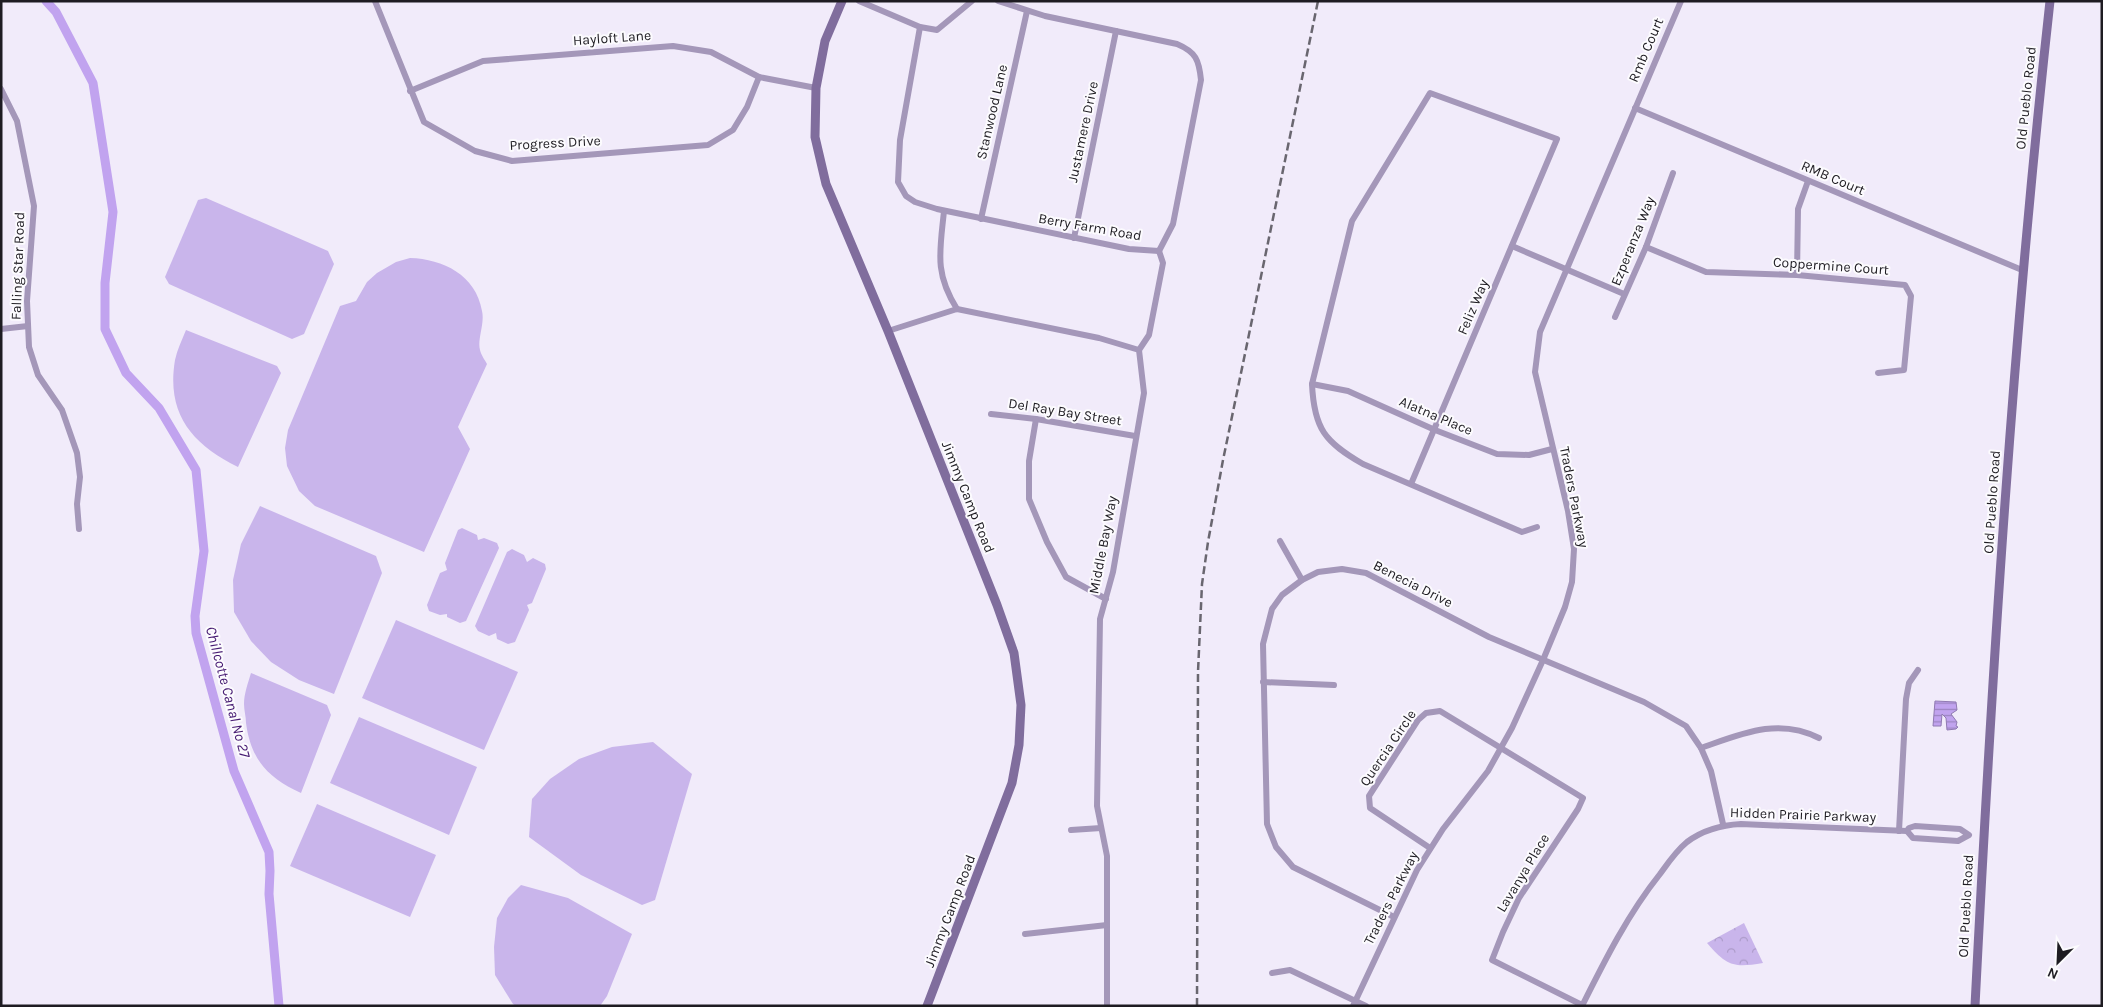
<svg xmlns="http://www.w3.org/2000/svg" width="2103" height="1007" font-family="Karla,sans-serif">
	<style>
		.forest { fill: url(#forest-crowns) }
		.pitch { fill: #c9b5eb }
		.water { fill: url(#water-rules); stroke: #907ab2 }
		.lines { fill: none; stroke-linecap: round; stroke-linejoin: round }
		.canal { stroke: #c1a3ef; stroke-width: 9 }
		.street { stroke: #a497b9; stroke-width: 6 }
		.secondary { stroke: #806d9d; stroke-width: 9 }
		.rail { stroke: #69666f; stroke-width: 2.5; stroke-dasharray: 8 4; stroke-linecap: butt }
		.labels { text-anchor: middle; dominant-baseline: central; stroke-width: 4; stroke-linejoin: round; paint-order: stroke }
		.street-label { font-size: 14px; fill: #1e1c22; stroke: #fcfbfe }
		.water-label { font-size: 15px; font-style: italic; fill: #461a72; stroke: #fcfbfe }
	</style>
	<defs>
		<pattern id="forest-crowns" width="20" height="18" patternUnits="userSpaceOnUse" patternTransform="scale(1.25)"><rect width="20" height="18" fill="#c9b5eb"/><path d="M2 6a3 3 0 1 1 6 0M12 15a3 3 0 1 1 6 0" fill="none" stroke="#ac9bc9"/></pattern>
		<pattern id="water-rules" width="6" height="5" patternUnits="userSpaceOnUse" patternTransform="scale(1.25)"><rect width="6" height="5" fill="#c1a3ef"/><path d="M0 2.5h6" fill="none" stroke="#9c84c1"/></pattern>
	</defs>
	<rect width="100%" height="100%" fill="#f1ebfa"/>
	<path class="forest" d="M 1744,923 L 1763,963 C 1733,968 1727,966 1707,943 Z"/>
	<g class="pitch">
		<path d="M 206,198 L 328,251 L 334,264 L 304,334 L 292,339 L 169,284 L 165,277 L 198,200 Z"/>
		<path d="M 410,258 C 443,259 476,275 482,311 C 485,323 477,340 480,350 C 481,355 485,360 487,364 L 458,427 L 470,449 L 424,552 L 315,506 L 299,491 L 287,466 L 285,448 L 288,430 L 340,306 L 356,301 L 367,282 L 377,273 L 396,262 Z"/>
		<path d="M 186,330 L 277,366 L 281,373 L 238,467 C 192,444 166,414 175,360 C 177,350 182,340 186,330 Z"/>
		<path d="M 260,506 L 376,556 L 382,573 L 334,694 L 299,680 L 271,662 L 251,641 L 234,612 L 233,580 L 241,544 Z"/>
		<path d="M 462,528 L 477,535 L 478,540 L 484,538 L 497,543 L 499,548 L 466,621 L 460,623 L 447,617 L 447,614 L 440,615 L 429,611 L 427,605 L 440,573 L 447,570 L 445,563 L 458,530 Z"/>
		<path d="M 512,549 L 524,555 L 527,562 L 533,558 L 545,564 L 546,569 L 532,603 L 527,605 L 529,610 L 515,642 L 508,644 L 497,639 L 496,633 L 489,636 L 478,631 L 475,626 L 507,552 Z"/>
		<path d="M 396,620 L 518,672 L 484,750 L 362,698 Z"/>
		<path d="M 251,673 L 327,705 L 331,715 L 301,793 C 268,778 251,760 246,723 C 246,717 244,710 244,704 C 244,694 248,683 251,673 Z"/>
		<path d="M 359,717 L 477,767 L 449,835 L 330,783 Z"/>
		<path d="M 653,742 L 692,774 L 655,900 L 642,905 L 581,875 L 529,837 L 532,799 L 550,779 L 579,759 L 612,747 Z"/>
		<path d="M 317,804 L 436,855 L 410,917 L 290,866 Z"/>
		<path d="M 521,885 L 568,898 L 632,934 L 607,996 L 600,1006 L 516,1006 L 513,1004 L 495,975 L 494,947 L 497,918 L 508,898 Z"/>
	</g>
	<path class="water" d="M 1935,701 L 1956,702 L 1957,710 L 1951,714 L 1957,722 L 1956,726 L 1958,727 L 1956,729 L 1947,730 L 1946,718 L 1942,714 L 1941,726 L 1933,726 Z"/>
	<g class="lines">
		<path class="canal" d="M 46,1 L 56,12 L 93,83 L 113,212 L 105,283 L 105,329 L 126,373 L 159,408 L 196,470 L 204,551 L 195,616 L 196,633 L 234,771 L 269,852 L 270,871 L 269,894 L 279,1006"/>
		<g class="street">
			<path d="M 375,1 L 424,122 L 475,151 L 512,161 L 708,145 L 733,130 L 747,107 L 759,77"/>
			<path d="M 859,1 L 920,27 L 937,30 L 972,1"/>
			<path d="M 920,27 L 900,140 L 898,182 L 906,196 L 915,202 L 937,209 L 1129,249 L 1159,251 L 1173,224 L 1201,80 C 1199,60 1196,52 1177,44 L 1045,16 L 998,1"/>
			<path d="M 1,89 L 17,121 L 34,206 L 27,301 L 29,347 L 38,375 L 62,410 L 77,453 L 80,477 L 77,504 L 79,529"/>
			<path d="M 410,91 L 483,61 L 673,46 L 711,52 L 759,77 L 816,88"/>
			<path d="M 1635,108 L 2022,270"/>
			<path d="M 944,211 C 940,251 934,273 957,309"/>
			<path d="M 981,219 L 1027,11"/>
			<path d="M 1074,238 L 1116,31"/>
			<path d="M 1512,246 L 1624,294"/>
			<path d="M 1646,247 L 1706,272 L 1797,275 L 1905,285 L 1911,296 L 1904,370 L 1878,373"/>
			<path d="M 1797,275 L 1798,209 L 1808,181"/>
			<path d="M 1615,317 L 1646,247 L 1673,173"/>
			<path d="M 1,329 L 28,326"/>
			<path d="M 888,331 L 957,309 L 1099,338 L 1139,350 L 1144,393 L 1113,572 L 1100,619 L 1097,806 L 1107,856 L 1107,1006"/>
			<path d="M 1139,350 L 1149,335 L 1163,263 L 1159,251"/>
			<path d="M 1312,384 L 1348,391 L 1435,430 L 1497,454 L 1529,455 L 1552,449"/>
			<path d="M 991,414 L 1036,419 L 1135,436"/>
			<path d="M 1036,419 L 1029,461 L 1029,499 L 1047,542 L 1066,577 L 1106,599"/>
			<path d="M 1411,484 L 1557,139 L 1430,93 L 1352,221 L 1312,384 C 1314,429 1325,442 1363,464 L 1522,532 L 1537,527"/>
			<path d="M 1280,541 L 1302,580"/>
			<path d="M 1263,682 L 1334,685"/>
			<path d="M 1701,748 C 1741,734 1778,717 1819,738"/>
			<path d="M 1915,826 L 1960,829 L 1969,835 L 1958,841 L 1913,838 L 1907,831 L 1909,828 Z"/>
			<path d="M 1071,830 L 1101,828"/>
			<path d="M 1899,831 L 1906,699 L 1909,683 L 1918,670"/>
			<path d="M 1430,848 L 1370,808 L 1369,796 L 1418,720 L 1426,713 L 1440,711 L 1583,798 L 1578,809 L 1519,898 L 1503,932 L 1492,960 L 1582,1005"/>
			<path d="M 1394,917 L 1293,867 L 1276,847 L 1267,824 L 1263,644 L 1272,609 L 1282,595 L 1302,580 L 1318,572 L 1342,569 L 1366,573 L 1489,637 L 1644,702 L 1686,726 L 1701,748 L 1711,771 L 1723,824"/>
			<path d="M 1025,934 L 1107,925"/>
			<path d="M 1272,973 L 1290,970 L 1366,1006"/>
			<path d="M 1353,1006 L 1417,870 L 1443,829 L 1488,771 L 1512,728 L 1543,660 L 1565,607 L 1572,582 L 1574,549 L 1568,511 L 1535,372 L 1540,332 L 1681,1"/>
			<path d="M 1582,1006 C 1605,960 1628,914 1660,874 C 1668,863 1676,851 1687,842 C 1703,830 1721,825 1741,824 L 1907,831"/>
		</g>
		<g class="secondary">
			<path d="M 842,1 L 825,41 L 816,88 L 815,137 L 826,184 L 888,331 L 997,605 L 1014,653 L 1021,705 L 1019,745 L 1012,783 L 927,1006"/>
			<path d="M 1975,1006 C 1992,670 2013,335 2050,1"/>
		</g>
		<path class="rail" d="M 1197,1006 L 1198,672 L 1202,584 L 1208,542 L 1223,460 L 1318,1"/>
	</g>
	<g class="labels">
		<g class="street-label">
			<text transform="translate(612 38) rotate(-4)">Hayloft Lane</text>
			<text transform="translate(1646 50) rotate(-67)">Rmb Court</text>
			<text transform="translate(2026 98) rotate(-84)">Old Pueblo Road</text>
			<text transform="translate(992 112) rotate(-77)">Stanwood Lane</text>
			<text transform="translate(1083 132) rotate(-78)">Justamere Drive</text>
			<text transform="translate(555 143) rotate(-3)">Progress Drive</text>
			<text transform="translate(1833 178) rotate(23)">RMB Court</text>
			<text transform="translate(1090 227) rotate(10)">Berry Farm Road</text>
			<text transform="translate(1633 241) rotate(-68)">Ezperanza Way</text>
			<text transform="translate(18 266) rotate(-88)">Falling Star Road</text>
			<text transform="translate(1831 266) rotate(4)">Coppermine Court</text>
			<text transform="translate(1473 307) rotate(-67)">Feliz Way</text>
			<text transform="translate(1065 412) rotate(9)">Del Ray Bay Street</text>
			<text transform="translate(1436 416) rotate(23)">Alatna Place</text>
			<text transform="translate(968 497) rotate(68)">Jimmy Camp Road</text>
			<text transform="translate(1574 497) rotate(79)">Traders Parkway</text>
			<text transform="translate(1992 502) rotate(-86)">Old Pueblo Road</text>
			<text transform="translate(1103 545) rotate(-79)">Middle Bay Way</text>
			<text transform="translate(1413 584) rotate(27)">Benecia Drive</text>
			<text transform="translate(1388 748) rotate(-56)">Quercia Circle</text>
			<text transform="translate(1803 815) rotate(2)">Hidden Prairie Parkway</text>
			<text transform="translate(1523 873) rotate(-59)">Lavanya Place</text>
			<text transform="translate(1391 898) rotate(-63)">Traders Parkway</text>
			<text transform="translate(1966 906) rotate(-87)">Old Pueblo Road</text>
			<text transform="translate(950 911) rotate(-69)">Jimmy Camp Road</text>
		</g>
		<g class="water-label">
			<text transform="translate(228 692) rotate(75)">Chillcotte Canal No 27</text>
		</g>
	</g>
	<rect width="2103" height="1007" fill="none" stroke="#1e1c22" stroke-width="5"/>
	<g transform="translate(2058 962) rotate(204)" stroke="#fcfbfe" stroke-width="4" paint-order="stroke">
	<path d="M0-4L9 19L0 12L-9 19Z" fill="#1e1c22"/>
	<text y="-8" font-size="14" font-weight="bold" text-anchor="middle" fill="#1e1c22">N</text>
	</g>
</svg>
